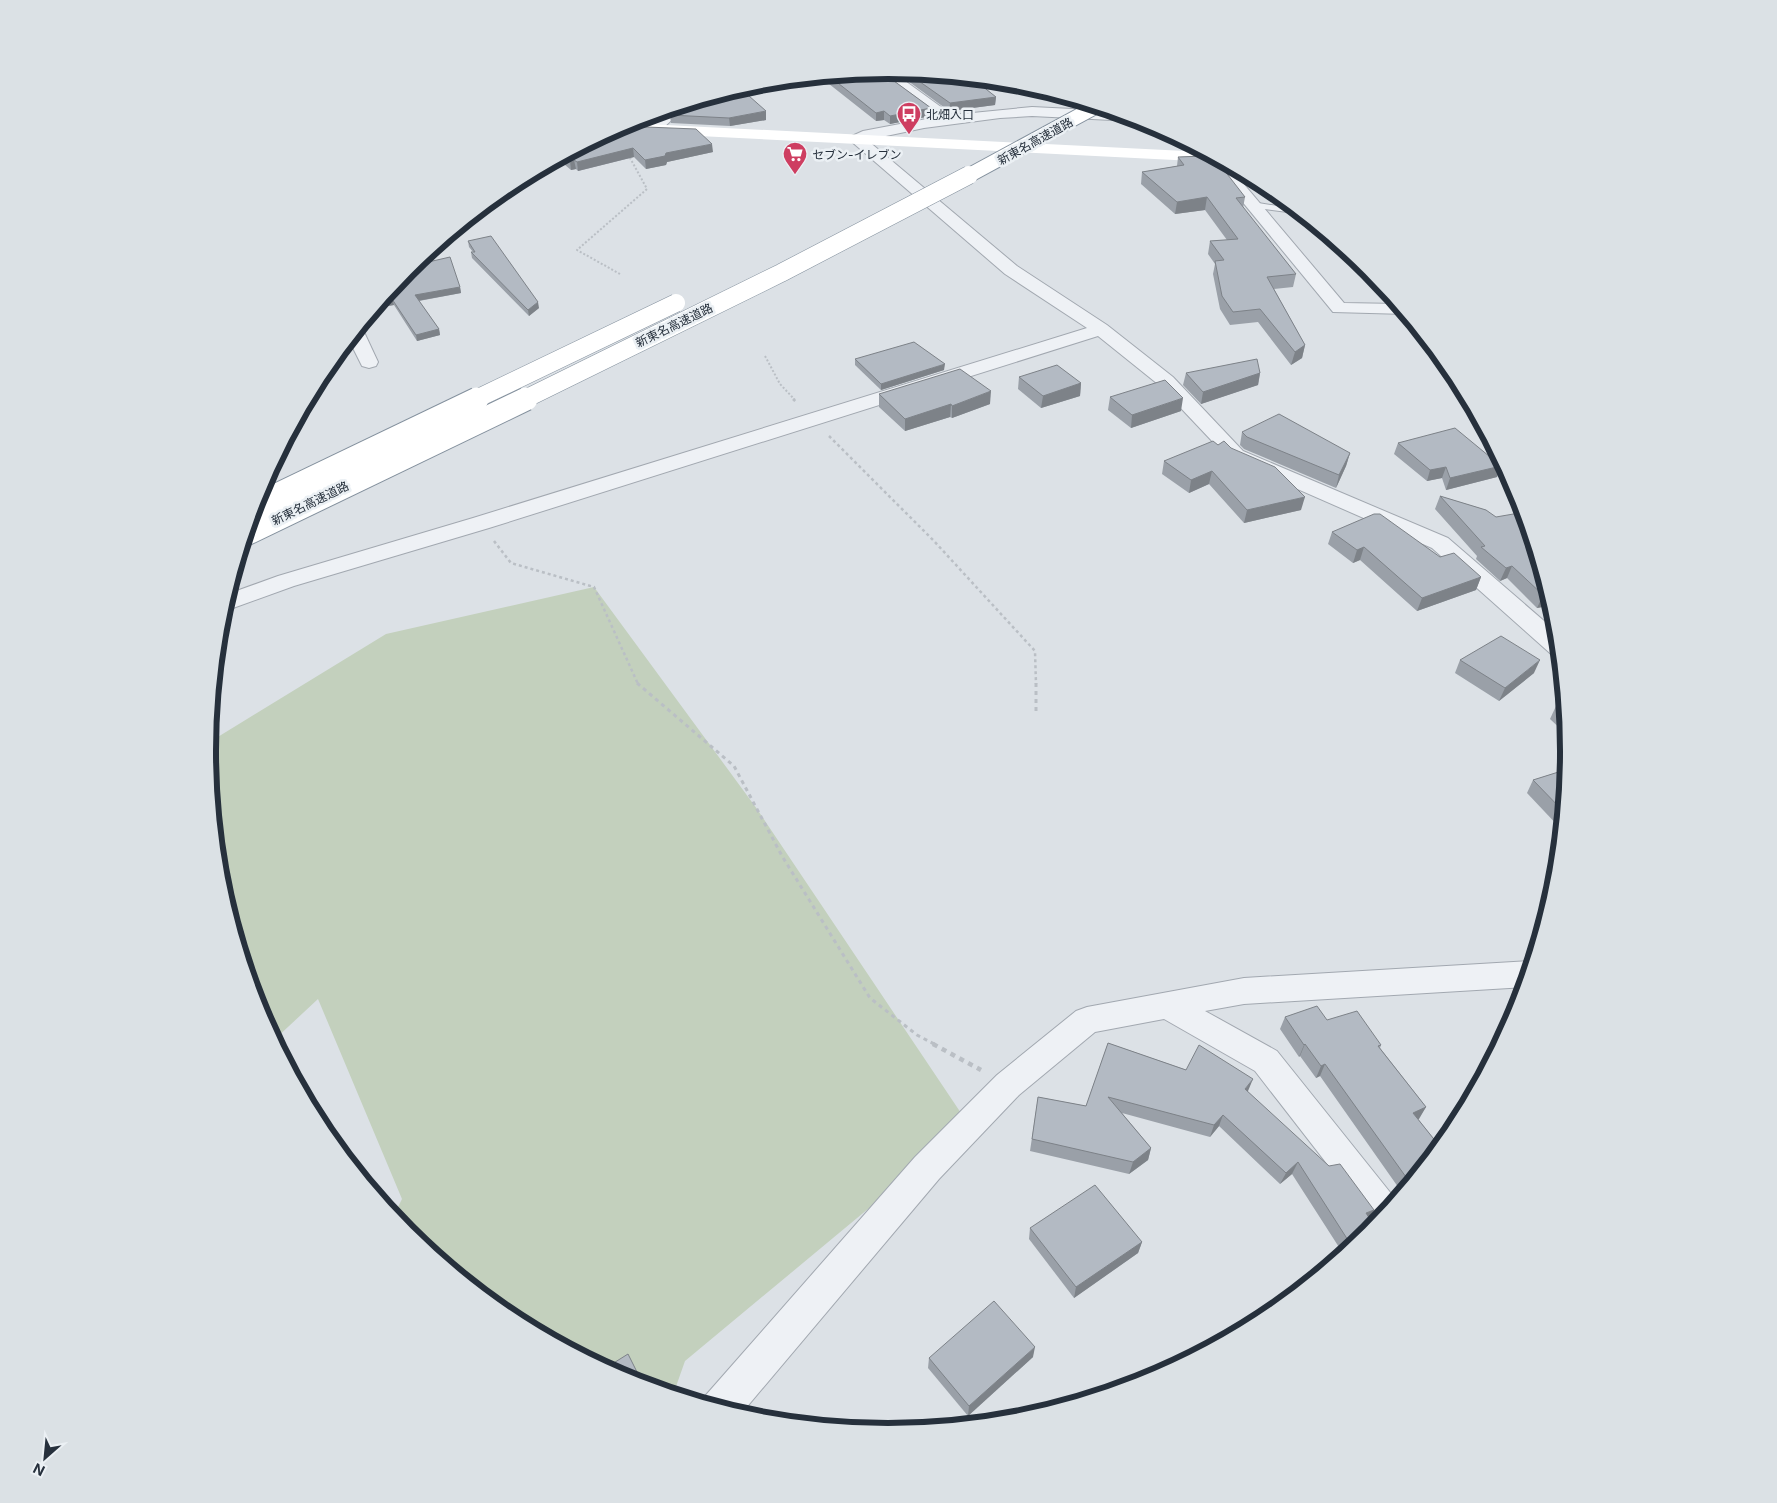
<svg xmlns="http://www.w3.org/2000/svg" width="1777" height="1503" font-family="Inter,'Noto Sans JP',sans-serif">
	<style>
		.green { fill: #c3d0bd }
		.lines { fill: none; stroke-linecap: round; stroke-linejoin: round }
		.lane-casing { stroke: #a2a8b0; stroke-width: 2 }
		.street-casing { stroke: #a2a8b0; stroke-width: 2 }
		.path-far3 { stroke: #babfc5; stroke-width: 2; stroke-dasharray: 2 2; stroke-linecap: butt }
		.path-far2 { stroke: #babfc5; stroke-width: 2.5; stroke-dasharray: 3 3; stroke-linecap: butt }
		.path-far1 { stroke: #babfc5; stroke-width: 3; stroke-dasharray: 4 4; stroke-linecap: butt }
		.path { stroke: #babfc5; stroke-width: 4.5; stroke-dasharray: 5 5; stroke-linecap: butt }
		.lane { fill: #eef1f5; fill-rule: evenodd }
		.street { fill: #eef1f5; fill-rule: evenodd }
		.secondary { fill: #fff; fill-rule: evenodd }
		.highway-bridge-far2-casing { stroke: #83909d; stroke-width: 16; stroke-linecap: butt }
		.highway-bridge-far1-casing { stroke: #83909d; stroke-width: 19; stroke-linecap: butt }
		.highway-bridge-casing { stroke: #83909d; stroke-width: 25; stroke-linecap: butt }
		.highway-bridge-far2 { stroke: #fff; stroke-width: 14 }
		.highway-bridge-far1 { stroke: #fff; stroke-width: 18 }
		.highway-bridge { stroke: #fff; stroke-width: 23 }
		.wall { fill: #9aa0a8 }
		.shaded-wall { fill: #7d8288 }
		.building { fill: #b3bac3; stroke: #7d8288 }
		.labels { text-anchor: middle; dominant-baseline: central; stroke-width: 5; stroke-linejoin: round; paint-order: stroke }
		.far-poi-label { font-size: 12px; fill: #26303c; stroke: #ebf0f4; text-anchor: start }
		.far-street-label { font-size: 12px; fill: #26303c; stroke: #ebf0f4 }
		.rim { fill: none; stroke: #26303c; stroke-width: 6 }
	</style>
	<rect width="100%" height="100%" fill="#dce1e6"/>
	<path class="green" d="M 594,587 L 757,809 L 969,1125 L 685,1361 L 673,1395 L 627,1381 L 510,1318 L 406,1233 L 393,1217 L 402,1199 L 318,999 L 274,1040 L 259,1012 L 220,884 L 207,751 L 208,743 L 386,634 Z"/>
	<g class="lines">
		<defs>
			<path id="lane" d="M 1252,202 L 1296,209 L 1303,214 L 1249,207 L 1249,203 Z"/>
			<g id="street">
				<path d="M 890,70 L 952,115 L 1032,107 L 1113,111 L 1131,116 L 1125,119 L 1112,120 L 1032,116 L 1000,118 L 924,128 L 867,140 L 1017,266 L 1107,325 L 1173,377 L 1243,451 L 1448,538 L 1558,633 L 1561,656 L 1551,654 L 1432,548 L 1229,459 L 1159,385 L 1098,336 L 489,528 L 294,586 L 233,608 L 223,610 L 228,594 L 278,576 L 473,518 L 1087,328 L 1005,274 L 852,142 L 850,139 L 852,136 L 863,131 L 937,117 L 895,88 L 876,71 Z"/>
				<path d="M 691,103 L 692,105 L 679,113 L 660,131 L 650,131 L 648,128 L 665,110 Z"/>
				<path d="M 1208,154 L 1226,163 L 1344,303 L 1398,304 L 1406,314 L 1333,312 L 1208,160 L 1205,157 Z"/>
				<path d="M 359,327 L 364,332 L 378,362 L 376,366 L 369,368 L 362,366 L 349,340 Z"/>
				<path d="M 1530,961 L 1533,962 L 1526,987 L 1244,1004 L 1205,1011 L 1277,1051 L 1397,1201 L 1376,1227 L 1255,1071 L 1164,1019 L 1095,1032 L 1019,1095 L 939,1179 L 740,1415 L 703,1404 L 706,1395 L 915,1157 L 997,1075 L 1076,1011 L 1087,1007 L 1244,978 Z"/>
			</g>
		</defs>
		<use href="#lane" class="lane-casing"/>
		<use href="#street" class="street-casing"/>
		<g class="path-far3">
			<path d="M 620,274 L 577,250 L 647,189 L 629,156"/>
			<path d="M 765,356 L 780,384 L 795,400"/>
		</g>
		<g class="path-far2">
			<path d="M 793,399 L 797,403"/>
			<path d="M 829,436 L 934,541 L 1035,651 L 1036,684"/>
			<path d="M 494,541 L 511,563 L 594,587 L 638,684"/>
		</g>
		<g class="path-far1">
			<path d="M 637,683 L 734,766 L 782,856 L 870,998 L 917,1035 L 936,1045"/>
			<path d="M 1036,683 L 1036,715"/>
		</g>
		<path class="path" d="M 933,1044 L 981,1070"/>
		<use href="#lane" class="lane"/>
		<use href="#street" class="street"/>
		<path class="secondary" d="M 626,123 L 1205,152 L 1220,160 L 1214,162 L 619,132 L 613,130 Z"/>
		<defs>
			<path id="highway-bridge-far2" d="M 966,177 L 1097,106"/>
			<g id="highway-bridge-far1">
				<path d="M 474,400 L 676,303"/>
				<path d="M 523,400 L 781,273 L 969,175"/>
			</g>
			<g id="highway-bridge">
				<path d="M 254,506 L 477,399"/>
				<path d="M 246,534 L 526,399"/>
			</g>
		</defs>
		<use href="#highway-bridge-far2" class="highway-bridge-far2-casing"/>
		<use href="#highway-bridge-far1" class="highway-bridge-far1-casing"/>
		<use href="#highway-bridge" class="highway-bridge-casing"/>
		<use href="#highway-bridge-far2" class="highway-bridge-far2"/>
		<use href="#highway-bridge-far1" class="highway-bridge-far1"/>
		<use href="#highway-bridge" class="highway-bridge"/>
	</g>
	<g class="wall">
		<path d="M 893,70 L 972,78 L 996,97 L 995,105 L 949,111 Z"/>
		<path d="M 882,71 L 894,81 L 931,108 L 931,116 L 890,124 L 884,120 L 876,121 L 824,80 L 815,80 L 745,92 L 766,120 L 730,126 L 671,123 L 670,115 L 756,83 Z"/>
		<path d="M 661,112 L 651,122 L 630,121 Z"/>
		<path d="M 621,126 L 713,152 L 667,162 L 666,165 L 646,169 L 634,157 L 578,171 L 576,169 L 571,170 L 558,159 Z"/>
		<path d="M 1190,144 L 1202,150 L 1193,150 Z"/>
		<path d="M 1201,151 L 1245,197 L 1243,208 L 1296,274 L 1293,287 L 1274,289 L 1305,345 L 1302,358 L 1291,365 L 1258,322 L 1230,325 L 1220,309 L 1213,274 L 1215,264 L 1208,254 L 1210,241 L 1227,240 L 1205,210 L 1175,214 L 1141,184 L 1142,172 L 1177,166 L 1178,157 L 1201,156 Z"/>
		<path d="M 1230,165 L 1253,177 L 1239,176 Z"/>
		<path d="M 468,241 L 539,308 L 529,316 L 472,258 L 471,252 L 473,252 L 469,247 Z"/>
		<path d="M 407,269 L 460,287 L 461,293 L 419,301 L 439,329 L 440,335 L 417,341 L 394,305 L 375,308 Z"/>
		<path d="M 855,359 L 944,370 L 881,390 L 855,365 Z"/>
		<path d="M 1186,373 L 1260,373 L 1258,385 L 1201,404 L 1183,385 Z"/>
		<path d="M 1019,377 L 1081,383 L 1080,396 L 1041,408 L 1018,389 Z"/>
		<path d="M 879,394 L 990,404 L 952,418 L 950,417 L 905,431 L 879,407 Z"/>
		<path d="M 1110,397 L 1181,411 L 1131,428 L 1108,410 Z"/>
		<path d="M 1242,432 L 1350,453 L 1346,466 L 1336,488 L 1244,449 L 1240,445 Z"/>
		<path d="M 1398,443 L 1501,466 L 1497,477 L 1446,490 L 1442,478 L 1427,481 L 1394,454 Z"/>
		<path d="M 1218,445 L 1231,448 L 1301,510 L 1244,523 L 1209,484 L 1189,493 L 1162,474 L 1164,461 Z"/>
		<path d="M 1440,496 L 1486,510 L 1553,605 L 1537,608 L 1507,578 L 1500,581 L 1476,559 L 1477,556 L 1435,509 Z"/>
		<path d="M 1332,532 L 1481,577 L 1476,590 L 1417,611 L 1360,560 L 1353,563 L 1328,544 Z"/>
		<path d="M 1460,660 L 1534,673 L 1499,701 L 1455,673 Z"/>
		<path d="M 1565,703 L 1568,736 L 1550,719 L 1556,706 Z"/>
		<path d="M 1568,769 L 1562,829 L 1561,829 L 1527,793 L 1533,780 Z"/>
		<path d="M 1285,1017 L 1327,1020 L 1381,1045 L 1380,1048 L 1426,1107 L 1418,1119 L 1441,1148 L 1403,1194 L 1320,1076 L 1316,1078 L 1300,1056 L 1299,1057 L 1280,1029 Z"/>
		<path d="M 1108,1043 L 1248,1091 L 1248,1092 L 1369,1218 L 1370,1234 L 1344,1255 L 1292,1174 L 1280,1184 L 1219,1126 L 1210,1137 L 1122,1113 L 1151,1148 L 1148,1160 L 1129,1174 L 1030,1151 L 1038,1097 L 1086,1106 Z"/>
		<path d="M 1030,1228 L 1142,1242 L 1138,1253 L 1074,1298 L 1029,1239 Z"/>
		<path d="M 1033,1357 L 968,1416 L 928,1368 L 929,1358 Z"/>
	</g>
	<g class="shaded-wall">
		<path d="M 814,77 L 815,80 L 738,94 L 737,89 L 756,83 Z"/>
		<path d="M 996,97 L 995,105 L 949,111 L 950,103 Z"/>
		<path d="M 931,108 L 931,116 L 890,124 L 890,116 Z"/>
		<path d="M 766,111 L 766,120 L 730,126 L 729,118 Z"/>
		<path d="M 884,111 L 884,120 L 876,121 L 876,113 Z"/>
		<path d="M 661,112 L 651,122 L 650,115 Z"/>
		<path d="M 712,144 L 713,152 L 667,162 L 666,165 L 646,169 L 645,160 L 666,153 Z"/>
		<path d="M 633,148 L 634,157 L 578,171 L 577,162 Z"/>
		<path d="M 574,160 L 576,169 L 571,170 L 570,161 Z"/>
		<path d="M 1207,197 L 1205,210 L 1175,214 L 1177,202 Z"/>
		<path d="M 460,287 L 461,293 L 417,301 L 415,295 Z"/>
		<path d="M 392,299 L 394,305 L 375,308 L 381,301 Z"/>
		<path d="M 538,302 L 539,308 L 529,316 L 528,310 Z"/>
		<path d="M 439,329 L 440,335 L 417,341 L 416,335 Z"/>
		<path d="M 1305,345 L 1302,358 L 1291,365 L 1295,352 Z"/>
		<path d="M 945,364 L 944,370 L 881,390 L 881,384 Z"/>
		<path d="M 1260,373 L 1258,385 L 1201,404 L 1203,392 Z"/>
		<path d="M 1081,383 L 1080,396 L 1041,408 L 1043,396 Z"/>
		<path d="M 991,391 L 990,404 L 952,418 L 952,406 Z"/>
		<path d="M 1183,398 L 1181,411 L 1131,428 L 1132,415 Z"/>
		<path d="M 951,404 L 950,417 L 905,431 L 905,419 Z"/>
		<path d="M 1350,453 L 1346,466 L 1336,488 L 1339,475 Z"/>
		<path d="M 1501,466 L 1497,477 L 1446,490 L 1450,478 Z"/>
		<path d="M 1446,467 L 1442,478 L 1427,481 L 1430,470 Z"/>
		<path d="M 1212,471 L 1209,484 L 1189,493 L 1191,480 Z"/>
		<path d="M 1305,497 L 1301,510 L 1244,523 L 1247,510 Z"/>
		<path d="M 1364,547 L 1360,560 L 1353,563 L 1357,550 Z"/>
		<path d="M 1512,566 L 1507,578 L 1500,581 L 1506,568 Z"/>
		<path d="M 1481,577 L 1476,590 L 1417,611 L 1422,598 Z"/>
		<path d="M 1549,594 L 1553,605 L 1537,608 L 1543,595 Z"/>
		<path d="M 1540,660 L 1534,673 L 1499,701 L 1505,688 Z"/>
		<path d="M 1305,1044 L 1300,1056 L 1299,1057 L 1304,1045 Z"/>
		<path d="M 1325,1064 L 1320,1076 L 1316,1078 L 1321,1066 Z"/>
		<path d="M 1253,1079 L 1248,1091 L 1240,1101 L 1245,1089 Z"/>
		<path d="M 1426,1107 L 1419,1119 L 1406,1124 L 1413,1113 Z"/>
		<path d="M 1223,1115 L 1219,1126 L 1210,1137 L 1214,1125 Z"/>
		<path d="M 1151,1148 L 1148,1160 L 1129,1174 L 1133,1162 Z"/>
		<path d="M 1298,1162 L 1292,1174 L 1280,1184 L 1286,1173 Z"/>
		<path d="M 1374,1210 L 1367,1221 L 1366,1213 Z"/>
		<path d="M 1142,1242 L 1138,1253 L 1074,1298 L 1076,1287 Z"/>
		<path d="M 1035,1347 L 1033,1357 L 968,1416 L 969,1406 Z"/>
	</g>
	<g class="building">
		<path d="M 882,71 L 894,81 L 931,108 L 890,116 L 884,111 L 876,113 L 829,76 Z"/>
		<path d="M 906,72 L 972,78 L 996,97 L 950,103 Z"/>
		<path d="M 740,88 L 766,111 L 729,118 L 670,115 L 683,105 Z"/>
		<path d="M 621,126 L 696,129 L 712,144 L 666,153 L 665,156 L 645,160 L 633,148 L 577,162 L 574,160 L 570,161 L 564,156 Z"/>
		<path d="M 1201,151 L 1205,151 L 1214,157 L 1245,197 L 1236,198 L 1296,274 L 1267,277 L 1305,345 L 1295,352 L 1260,309 L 1233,312 L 1222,296 L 1215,261 L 1224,260 L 1210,241 L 1238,239 L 1207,197 L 1177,202 L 1142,172 L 1184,165 L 1178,157 L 1204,156 Z"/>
		<path d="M 491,236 L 538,302 L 528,310 L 471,252 L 475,252 L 468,241 Z"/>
		<path d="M 450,257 L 460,287 L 415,295 L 439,329 L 416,335 L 392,299 L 381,301 L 407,269 L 411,266 Z"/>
		<path d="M 914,342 L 945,364 L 881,384 L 855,359 Z"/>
		<path d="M 1257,359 L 1260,373 L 1203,392 L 1186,373 Z"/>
		<path d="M 1057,365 L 1081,383 L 1043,396 L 1019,377 Z"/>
		<path d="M 960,369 L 991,391 L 952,406 L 951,404 L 905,419 L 879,394 Z"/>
		<path d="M 1165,380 L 1183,398 L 1132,415 L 1110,397 Z"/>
		<path d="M 1279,414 L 1350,453 L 1339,475 L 1247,437 L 1242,432 Z"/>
		<path d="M 1455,428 L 1501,466 L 1450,478 L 1446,467 L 1430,470 L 1398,443 Z"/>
		<path d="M 1213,441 L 1218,445 L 1224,441 L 1231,448 L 1275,467 L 1305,497 L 1247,510 L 1212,471 L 1191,480 L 1164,461 Z"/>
		<path d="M 1440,496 L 1486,510 L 1496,517 L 1525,512 L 1549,594 L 1543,595 L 1512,566 L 1506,568 L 1481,547 L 1485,546 Z"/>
		<path d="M 1374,514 L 1380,514 L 1440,557 L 1454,553 L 1481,577 L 1422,598 L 1364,547 L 1357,550 L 1332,532 Z"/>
		<path d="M 1501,636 L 1540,660 L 1505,688 L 1460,660 Z"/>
		<path d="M 1565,703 L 1566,715 L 1556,706 Z"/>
		<path d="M 1568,769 L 1564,812 L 1533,780 Z"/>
		<path d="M 1317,1006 L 1327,1020 L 1357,1011 L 1381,1045 L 1378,1046 L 1426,1107 L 1413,1113 L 1441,1148 L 1411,1184 L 1325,1064 L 1321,1066 L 1305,1044 L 1304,1045 L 1285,1017 Z"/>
		<path d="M 1108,1043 L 1186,1070 L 1199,1045 L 1253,1079 L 1245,1089 L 1329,1166 L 1340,1164 L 1374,1210 L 1366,1213 L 1375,1227 L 1370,1234 L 1353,1248 L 1298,1162 L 1286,1173 L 1223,1115 L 1214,1125 L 1108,1097 L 1151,1148 L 1133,1162 L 1032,1139 L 1038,1097 L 1086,1106 Z"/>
		<path d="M 1095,1185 L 1142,1242 L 1076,1287 L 1030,1228 Z"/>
		<path d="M 994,1301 L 1035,1347 L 969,1406 L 929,1358 Z"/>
		<path d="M 628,1354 L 644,1386 L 627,1381 L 604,1369 Z"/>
	</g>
	<defs>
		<symbol id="bus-pin" viewBox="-11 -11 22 30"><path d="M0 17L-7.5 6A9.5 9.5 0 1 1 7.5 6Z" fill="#ce3e61" stroke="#ebf0f4"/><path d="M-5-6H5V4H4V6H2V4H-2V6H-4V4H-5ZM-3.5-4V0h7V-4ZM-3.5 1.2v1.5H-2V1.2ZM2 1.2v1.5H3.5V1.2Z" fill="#fff"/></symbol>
		<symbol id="supermarket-pin" viewBox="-11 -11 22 30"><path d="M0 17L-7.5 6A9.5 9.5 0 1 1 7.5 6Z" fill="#ce3e61" stroke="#ebf0f4"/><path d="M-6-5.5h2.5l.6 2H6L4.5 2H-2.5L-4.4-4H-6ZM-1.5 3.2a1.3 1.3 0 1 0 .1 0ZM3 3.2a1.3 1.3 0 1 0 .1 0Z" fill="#fff"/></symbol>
	</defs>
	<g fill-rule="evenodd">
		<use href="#bus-pin" x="895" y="100" width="28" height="38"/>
		<use href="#supermarket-pin" x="781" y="140" width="28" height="38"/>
	</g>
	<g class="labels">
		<g class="far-poi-label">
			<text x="926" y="114">北畑入口</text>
			<text x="812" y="154">セブン-イレブン</text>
		</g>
		<g class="far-street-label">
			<text transform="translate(1035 141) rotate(-29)">新東名高速道路</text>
			<text transform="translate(674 325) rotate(-26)">新東名高速道路</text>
			<text transform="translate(310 503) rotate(-26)">新東名高速道路</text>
		</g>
	</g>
	<path d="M0 0H1777V1503H0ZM216 751a672 672 0 1 1 1344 0a672 672 0 1 1-1344 0Z" fill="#dbe1e5" fill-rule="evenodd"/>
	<path class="rim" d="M216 751a672 672 0 1 1 1344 0a672 672 0 1 1-1344 0Z"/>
	<g transform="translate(45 1458) rotate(207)" stroke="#ebf0f4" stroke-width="4" paint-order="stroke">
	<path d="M0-4L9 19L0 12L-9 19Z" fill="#26303c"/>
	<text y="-8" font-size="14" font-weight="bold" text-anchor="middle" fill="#26303c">N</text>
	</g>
</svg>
